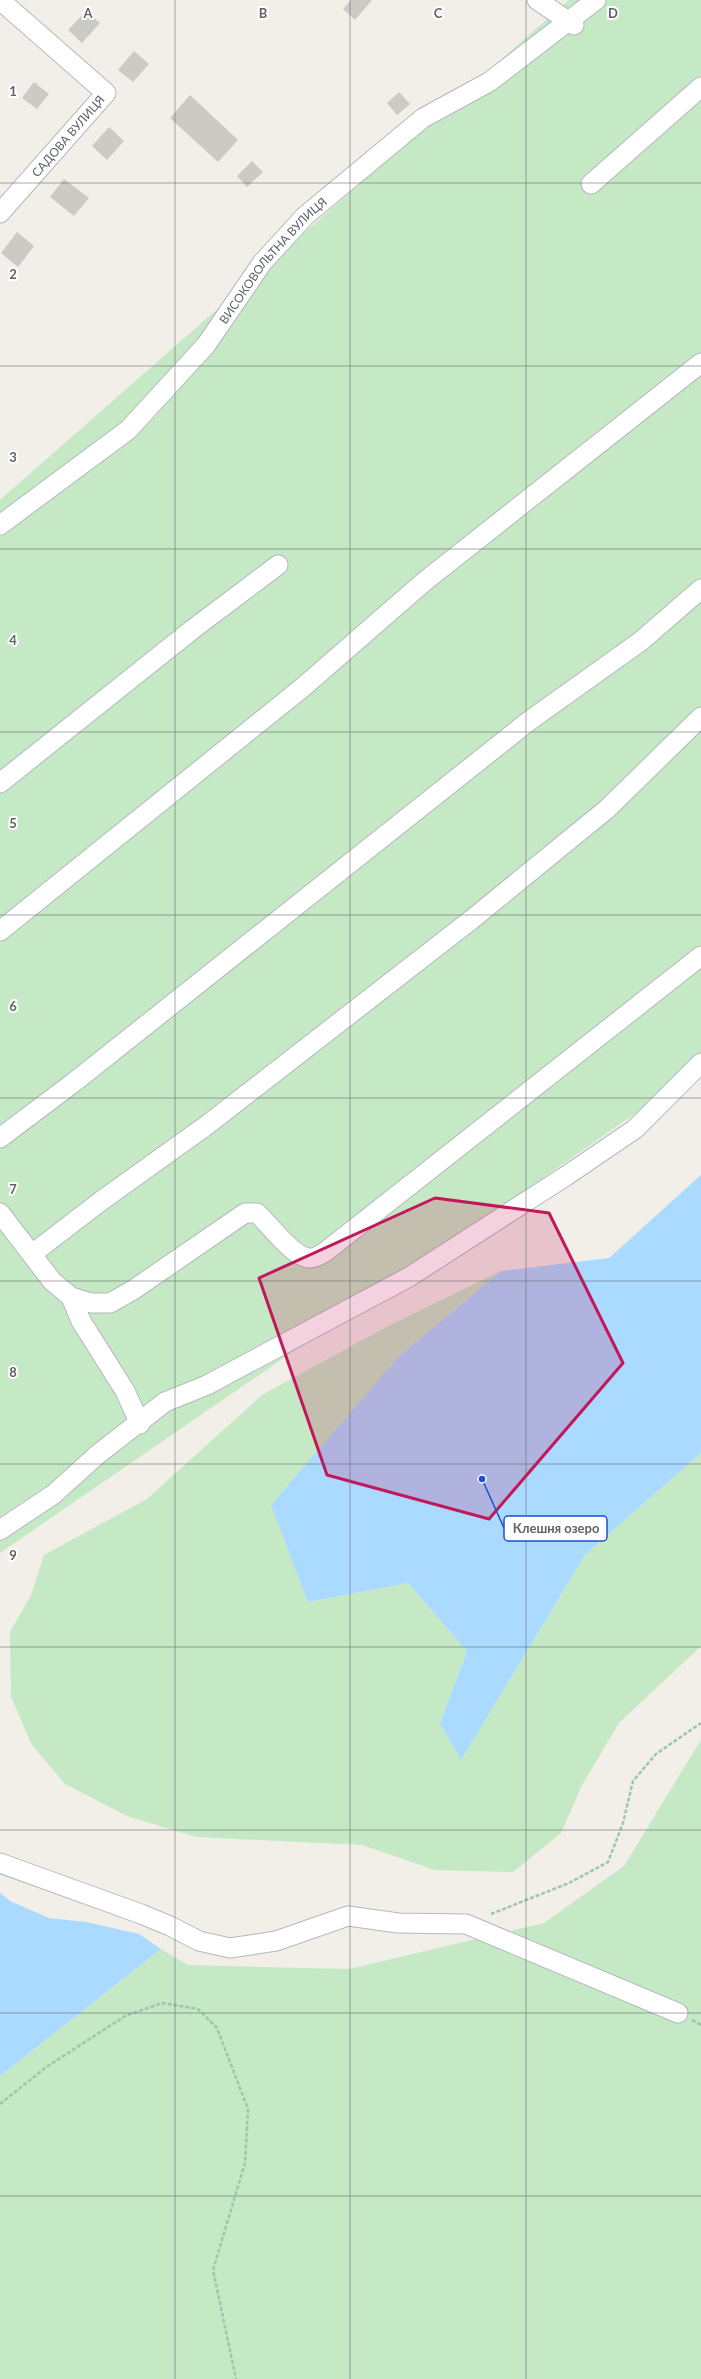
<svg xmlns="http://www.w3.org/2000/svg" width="701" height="2379" font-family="Lato,sans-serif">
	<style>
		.green { fill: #c5e8c5 }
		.water { fill: #aadaff }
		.building { fill: #cccac5 }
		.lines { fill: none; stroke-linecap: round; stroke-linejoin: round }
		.minor-casing { stroke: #b5b8bc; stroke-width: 21 }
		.path { stroke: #9cc7a9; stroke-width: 2.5; stroke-dasharray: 4 2; stroke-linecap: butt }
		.minor { stroke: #fff; stroke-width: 19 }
		.marked { fill: #c2185b; fill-opacity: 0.2; stroke: #c2185b; stroke-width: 3; stroke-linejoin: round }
		.grid { fill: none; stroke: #5f6368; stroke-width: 1; stroke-opacity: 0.55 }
		.labels { text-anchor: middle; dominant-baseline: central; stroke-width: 4; stroke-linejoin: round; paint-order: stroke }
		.street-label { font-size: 12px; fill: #5f6368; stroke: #fff }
		.grid-label { font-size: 13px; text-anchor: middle; font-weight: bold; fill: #5f6368; stroke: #fff; stroke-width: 4; stroke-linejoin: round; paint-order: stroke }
		.leader { fill: none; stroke: #1d4ed8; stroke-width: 1.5 }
		.callout-dot { fill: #1d4ed8; stroke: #fff; stroke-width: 1.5 }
		.callout { fill: #fff; stroke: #1d4ed8; stroke-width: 1.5 }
		.callout-label { font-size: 13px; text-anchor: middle; font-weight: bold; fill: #5f6368 }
	</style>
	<rect width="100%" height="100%" fill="#f1efe8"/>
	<g class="green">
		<path d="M 569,0 L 701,0 L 701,1067 L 448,1245 L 0,1553 L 0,500 Z"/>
		<path d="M 501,1271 L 400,1355 L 308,1602 L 408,1583 L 467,1651 L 440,1723 L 461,1759 L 585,1555 L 701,1453 L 701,1646 L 619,1723 L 582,1785 L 561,1833 L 513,1872 L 435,1870 L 362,1845 L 196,1837 L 127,1816 L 65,1784 L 32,1745 L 11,1697 L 10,1632 L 31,1595 L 44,1555 L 147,1499 L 262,1395 L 388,1326 Z"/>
		<path d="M 701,1740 L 701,2379 L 0,2379 L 0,2076 L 161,1949 L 188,1965 L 349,1969 L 544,1923 L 624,1866 Z"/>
	</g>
	<g class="water">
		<path d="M 701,1175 L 701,1453 L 585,1555 L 461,1760 L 440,1723 L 467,1651 L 408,1583 L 308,1602 L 271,1505 L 400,1355 L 501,1271 L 609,1258 Z"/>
		<path d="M 0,1893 L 10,1901 L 49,1918 L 86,1922 L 139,1934 L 161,1949 L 0,2076 Z"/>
	</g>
	<g class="building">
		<path d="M 351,0 L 372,0 L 355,20 L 343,9 Z"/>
		<path d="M 86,11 L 100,23 L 82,43 L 68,30 Z"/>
		<path d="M 134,51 L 149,64 L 133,82 L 118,70 Z"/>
		<path d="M 34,82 L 49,94 L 37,109 L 22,98 Z"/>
		<path d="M 399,92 L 410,104 L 397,115 L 387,103 Z"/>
		<path d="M 190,95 L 238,140 L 218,162 L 170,118 Z"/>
		<path d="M 109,127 L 124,141 L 107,160 L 92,146 Z"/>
		<path d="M 252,161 L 263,172 L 247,187 L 237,176 Z"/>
		<path d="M 64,179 L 89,198 L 74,216 L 50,197 Z"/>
		<path d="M 17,232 L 34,246 L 18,267 L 1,253 Z"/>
	</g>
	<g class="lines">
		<defs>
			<g id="minor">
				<path d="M 0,0 L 106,93 L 0,213"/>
				<path d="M 537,0 L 574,25"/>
				<path d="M 591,184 L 701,87"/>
				<path id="s1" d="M 0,525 L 128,430 L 206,345 L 262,263 L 305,216 L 423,118 L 489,82 L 596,0"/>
				<path d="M 0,783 L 193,629 L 278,565"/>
				<path d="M 0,931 L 302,688 L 425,581 L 701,363"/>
				<path d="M 0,1138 L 73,1083 L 529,721 L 641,641 L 701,589"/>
				<path d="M 0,1213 L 52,1281 L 71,1297 L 91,1303 L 110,1303 L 133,1290 L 245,1213 L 257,1213 C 269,1224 295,1260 311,1258 C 316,1258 321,1254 325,1252 L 701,956"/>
				<path d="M 32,1254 L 101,1201 L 207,1125 L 471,920 L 607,809 L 701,717"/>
				<path d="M 71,1297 L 81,1321 L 125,1391 L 140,1424"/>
				<path d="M 0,1530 L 54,1494 L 97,1455 L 165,1402 L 207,1385 L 409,1277 L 566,1176 L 635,1129 L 701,1063"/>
				<path d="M 0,1863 L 141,1914 L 170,1926 L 199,1941 L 230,1948 L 276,1941 L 348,1916 L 398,1923 L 466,1924 L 678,2013"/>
			</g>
		</defs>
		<use href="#minor" class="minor-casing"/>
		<g class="path">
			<path d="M 491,1914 L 569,1883 L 608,1862 L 623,1823 L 633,1781 L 656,1754 L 701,1723"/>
			<path d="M 692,2020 L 701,2025"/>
			<path d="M 0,2104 L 45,2068 L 125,2016 L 162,2003 L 198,2009 L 217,2028 L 248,2109 L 245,2163 L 213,2270 L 236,2379"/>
		</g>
		<use href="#minor" class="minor"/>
	</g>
	<path class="marked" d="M 435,1198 L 549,1213 L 623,1363 L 489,1519 L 327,1475 L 259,1278 Z"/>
	<path class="grid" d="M 175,0 L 175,2379M 350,0 L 350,2379M 526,0 L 526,2379M 0,183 L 701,183M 0,366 L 701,366M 0,549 L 701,549M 0,732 L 701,732M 0,915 L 701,915M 0,1098 L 701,1098M 0,1281 L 701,1281M 0,1464 L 701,1464M 0,1647 L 701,1647M 0,1830 L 701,1830M 0,2013 L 701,2013M 0,2196 L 701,2196"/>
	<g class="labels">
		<g class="street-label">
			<text transform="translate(68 136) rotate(-49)">САДОВА ВУЛИЦЯ</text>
			<text stroke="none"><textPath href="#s1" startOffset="383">ВИСОКОВОЛЬТНА ВУЛИЦЯ</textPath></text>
		</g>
	</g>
	<g class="grid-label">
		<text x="88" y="18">A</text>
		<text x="263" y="18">B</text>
		<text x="438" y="18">C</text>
		<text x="613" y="18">D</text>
		<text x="13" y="96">1</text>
		<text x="13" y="279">2</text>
		<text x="13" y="462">3</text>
		<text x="13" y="645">4</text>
		<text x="13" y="828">5</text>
		<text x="13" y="1011">6</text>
		<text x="13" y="1194">7</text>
		<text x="13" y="1377">8</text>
		<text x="13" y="1560">9</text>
	</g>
	<path class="leader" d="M482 1479L504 1528"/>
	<circle class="callout-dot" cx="482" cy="1479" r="4"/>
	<rect class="callout" x="504" y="1516" width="103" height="25" rx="4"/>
	<g class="callout-label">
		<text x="556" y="1533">Клешня озеро</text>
	</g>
</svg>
